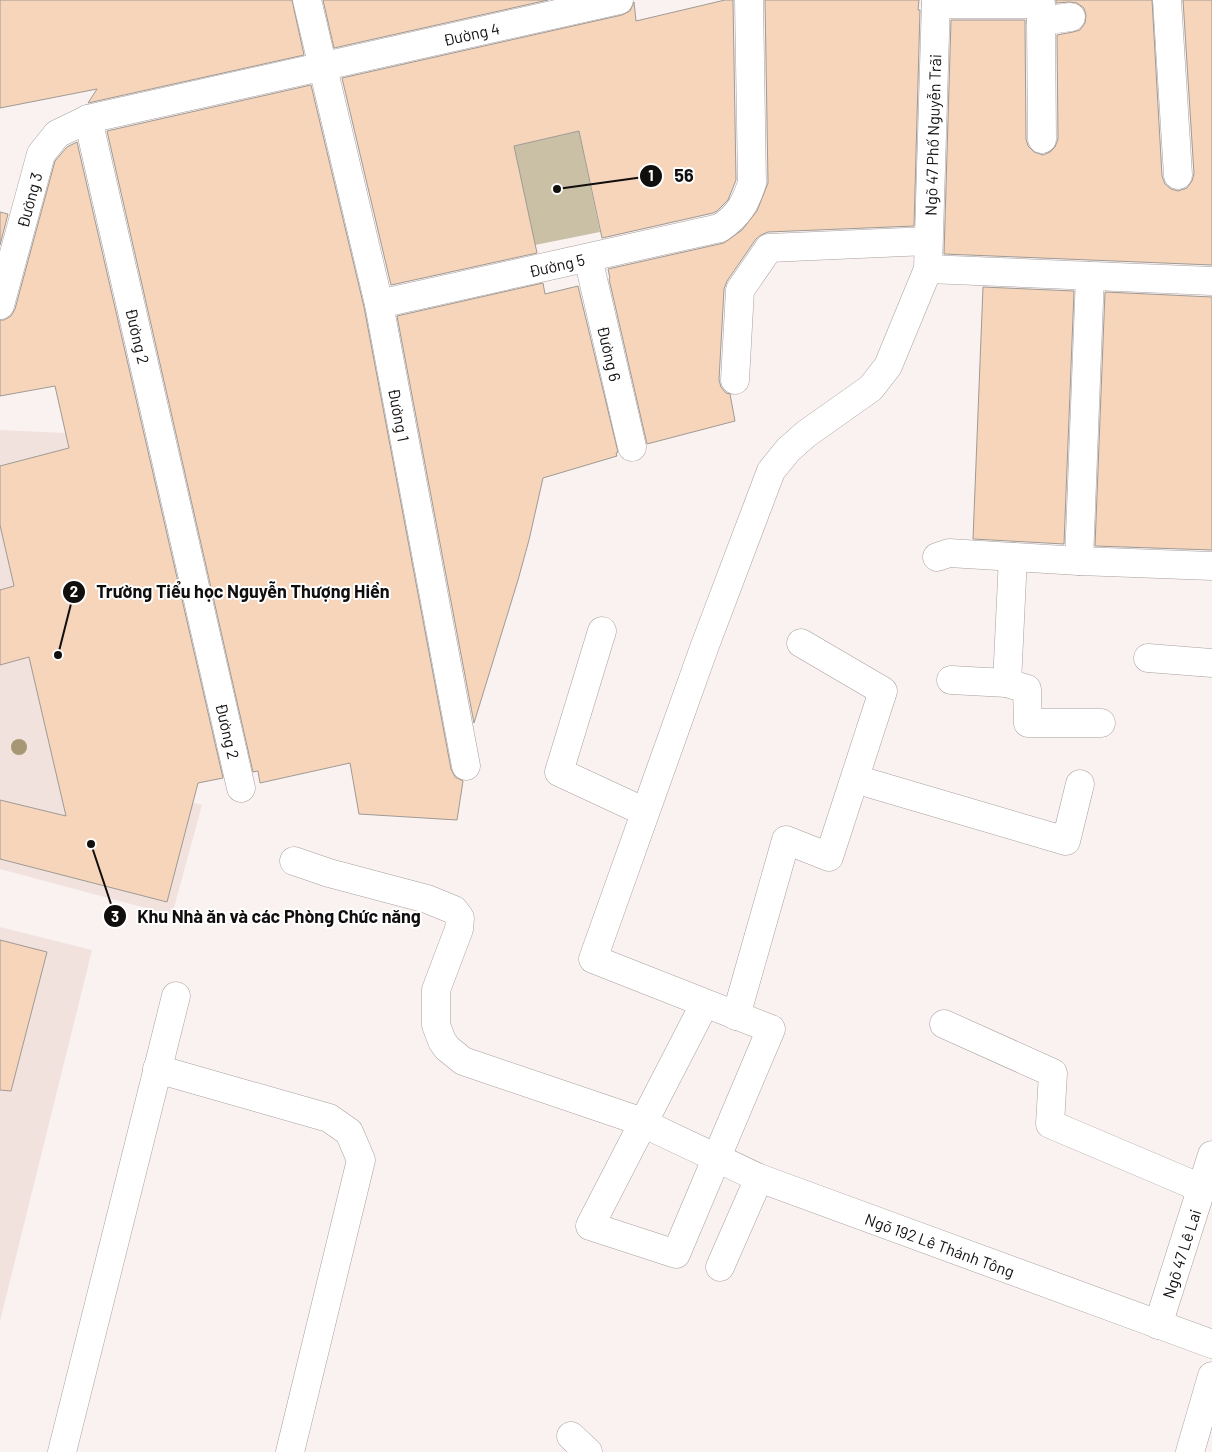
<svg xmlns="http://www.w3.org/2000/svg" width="1212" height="1452" font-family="Barlow,sans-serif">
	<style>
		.built { fill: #f1e2de }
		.green { fill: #c9c0a6 }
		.building { fill: #f6d5ba; stroke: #9f9a95 }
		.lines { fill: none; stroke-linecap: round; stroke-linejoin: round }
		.minor-casing { stroke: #a8a09f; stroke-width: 29 }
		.minor { stroke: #fff; stroke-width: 28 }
		.tree { fill: #a79875 }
		.labels { text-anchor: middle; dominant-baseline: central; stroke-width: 4; stroke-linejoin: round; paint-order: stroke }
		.street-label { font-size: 16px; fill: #110e0e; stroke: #fff }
		.leader { fill: none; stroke: #110e0e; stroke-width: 2 }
		.callout-dot { fill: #110e0e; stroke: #fff; stroke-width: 2 }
		.mark-label { font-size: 15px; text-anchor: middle; font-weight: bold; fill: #fff }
		.callout-label { font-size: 18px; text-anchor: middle; font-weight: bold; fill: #110e0e; stroke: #fff; stroke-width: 4; stroke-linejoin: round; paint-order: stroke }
	</style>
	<rect width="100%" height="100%" fill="#faf2f0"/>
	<g class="built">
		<path d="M 0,430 L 65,433 L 150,792 L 202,805 L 172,915 L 0,869 Z"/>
		<path d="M 0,927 L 92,950 L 0,1321 Z"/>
	</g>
	<path class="green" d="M 579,131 L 600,232 L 535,245 L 514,146 Z"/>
	<g class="building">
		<path d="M 0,0 L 292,0 L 304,55 L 88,103 L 97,89 L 0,108 Z"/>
		<path d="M 323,0 L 548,0 L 334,48 Z"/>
		<path d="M 725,0 L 733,0 L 736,180 L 728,200 L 717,211 L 713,213 L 602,238 L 579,131 L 514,146 L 537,253 L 391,285 L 342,78 L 622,15 L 630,11 L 634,2 L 636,21 Z"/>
		<path d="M 765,0 L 919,0 L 918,10 L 920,10 L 914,226 L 768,232 L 761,235 L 756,239 L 727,281 L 724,289 L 719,380 L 721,387 L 726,393 L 730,394 L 735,421 L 647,444 L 609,279 L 610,278 L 608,269 L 724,243 L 742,230 L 757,211 L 768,183 Z"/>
		<path d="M 1056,0 L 1152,0 L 1162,176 L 1165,184 L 1171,189 L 1178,191 L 1187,188 L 1192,181 L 1194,174 L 1183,0 L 1212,0 L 1212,265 L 944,254 L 951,20 L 1025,20 L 1026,139 L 1028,146 L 1034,152 L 1043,155 L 1050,152 L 1055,147 L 1058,139 L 1057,35 L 1073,32 L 1080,30 L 1085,23 L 1086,15 L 1084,8 L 1077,3 L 1069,2 L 1056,3 Z"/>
		<path d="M 311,85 L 364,307 L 451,769 L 455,777 L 463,781 L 457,820 L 359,814 L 350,763 L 260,783 L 258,771 L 253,772 L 107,131 Z"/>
		<path d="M 77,142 L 223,778 L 198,783 L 167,902 L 0,859 L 0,800 L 66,816 L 29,657 L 0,665 L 0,590 L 14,586 L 0,525 L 0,466 L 69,448 L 55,386 L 0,396 L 0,320 L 4,320 L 11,316 L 15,309 L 55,161 L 67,147 Z"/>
		<path d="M 0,212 L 8,214 L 0,245 Z"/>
		<path d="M 543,283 L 545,294 L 578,286 L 618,452 L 616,453 L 617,456 L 543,478 L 529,540 L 518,580 L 474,723 L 397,316 Z"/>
		<path d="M 983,287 L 1074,291 L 1064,544 L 973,539 Z"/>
		<path d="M 1105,292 L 1212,297 L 1212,550 L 1095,546 Z"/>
		<path d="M 0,940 L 47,952 L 11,1091 L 0,1090 Z"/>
	</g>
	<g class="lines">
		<defs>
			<g id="minor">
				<path id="s1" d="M 307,0 L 379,304 L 466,766"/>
				<path d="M 1167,0 L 1178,175"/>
				<path d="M 936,4 L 1041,4 L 1041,21 L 1071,17"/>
				<path d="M 1041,21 L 1042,139"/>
				<path id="s2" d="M 588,258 L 632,447"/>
				<path d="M 928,269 L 1212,281"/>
				<path id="s3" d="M 379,304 L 720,228 C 739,215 745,204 752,183 L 749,0"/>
				<path id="s4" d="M 0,305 L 41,154 L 57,134 L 88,119"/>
				<path d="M 735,380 L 740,290 L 769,248 L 927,241"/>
				<path d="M 937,557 L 949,553 L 1079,561 L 1212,566"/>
				<path d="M 1013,557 L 1007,683 L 1027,689 L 1028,723 L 1101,723"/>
				<path d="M 1079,561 L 1090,276"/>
				<path d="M 602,631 L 559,772 L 645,812"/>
				<path d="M 1148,658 L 1212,663"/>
				<path d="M 951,680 L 1007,683"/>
				<path d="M 855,779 L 1066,841 L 1080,784"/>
				<path id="s5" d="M 241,788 L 88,119 L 619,0"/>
				<path d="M 294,861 L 329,873 L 427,899 L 454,910 L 460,918 L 459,929 L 436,990 L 436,1025 L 442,1041 L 447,1048 L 463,1061 L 634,1119 L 759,1178"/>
				<path id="s6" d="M 705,1003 L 590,1226 L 676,1254 L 771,1029 L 593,959 L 704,648 L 771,471 L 788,450 L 806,434 L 871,388 L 888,366 L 928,269 L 936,0"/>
				<path d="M 736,1016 L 786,840 L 829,857 L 883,691 L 801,643"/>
				<path d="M 944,1024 L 1053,1073 L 1050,1124 L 1201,1188"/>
				<path d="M 157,1069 L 329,1118 L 349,1132 L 361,1160 L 290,1452"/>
				<path id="s7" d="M 720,1267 L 759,1178 L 1212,1344"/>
				<path id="s8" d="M 1158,1325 L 1212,1155"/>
				<path d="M 571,1436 L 588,1452"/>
				<path d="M 62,1452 L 176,996"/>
				<path d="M 1190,1452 L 1212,1376"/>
			</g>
		</defs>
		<use href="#minor" class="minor-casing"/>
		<use href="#minor" class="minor"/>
	</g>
	<circle class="tree" cx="19" cy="747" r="8"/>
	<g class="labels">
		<g class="street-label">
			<text stroke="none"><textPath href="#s5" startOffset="1079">Đường 4</textPath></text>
			<text stroke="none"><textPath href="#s6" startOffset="1694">Ngõ 47 Phố Nguyễn Trãi</textPath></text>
			<text stroke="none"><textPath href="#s4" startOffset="109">Đường 3</textPath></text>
			<text stroke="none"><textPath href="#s3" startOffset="182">Đường 5</textPath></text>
			<text transform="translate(138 336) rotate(77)">Đường 2</text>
			<text stroke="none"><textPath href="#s2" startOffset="98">Đường 6</textPath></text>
			<text stroke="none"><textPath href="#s1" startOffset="425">Đường 1</textPath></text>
			<text transform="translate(228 731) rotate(77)">Đường 2</text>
			<text stroke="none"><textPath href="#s7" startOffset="290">Ngõ 192 Lê Thánh Tông</textPath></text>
			<text stroke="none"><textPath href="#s8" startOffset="75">Ngõ 47 Lê Lai</textPath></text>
		</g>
	</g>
	<path class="leader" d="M557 189L651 176M58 655L74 592M91 844L115 916"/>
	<g class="callout-dot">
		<circle cx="557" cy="189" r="5"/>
		<circle cx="58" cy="655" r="5"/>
		<circle cx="91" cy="844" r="5"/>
		<circle cx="651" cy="176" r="12"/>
		<circle cx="74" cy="592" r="12"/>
		<circle cx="115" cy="916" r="12"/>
	</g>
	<g class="mark-label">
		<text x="651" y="181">1</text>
		<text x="74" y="597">2</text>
		<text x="115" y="922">3</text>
	</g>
	<g class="callout-label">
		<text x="684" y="182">56</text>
		<text x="243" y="598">Trường Tiểu học Nguyễn Thượng Hiền</text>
		<text x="279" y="923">Khu Nhà ăn và các Phòng Chức năng</text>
	</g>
</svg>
